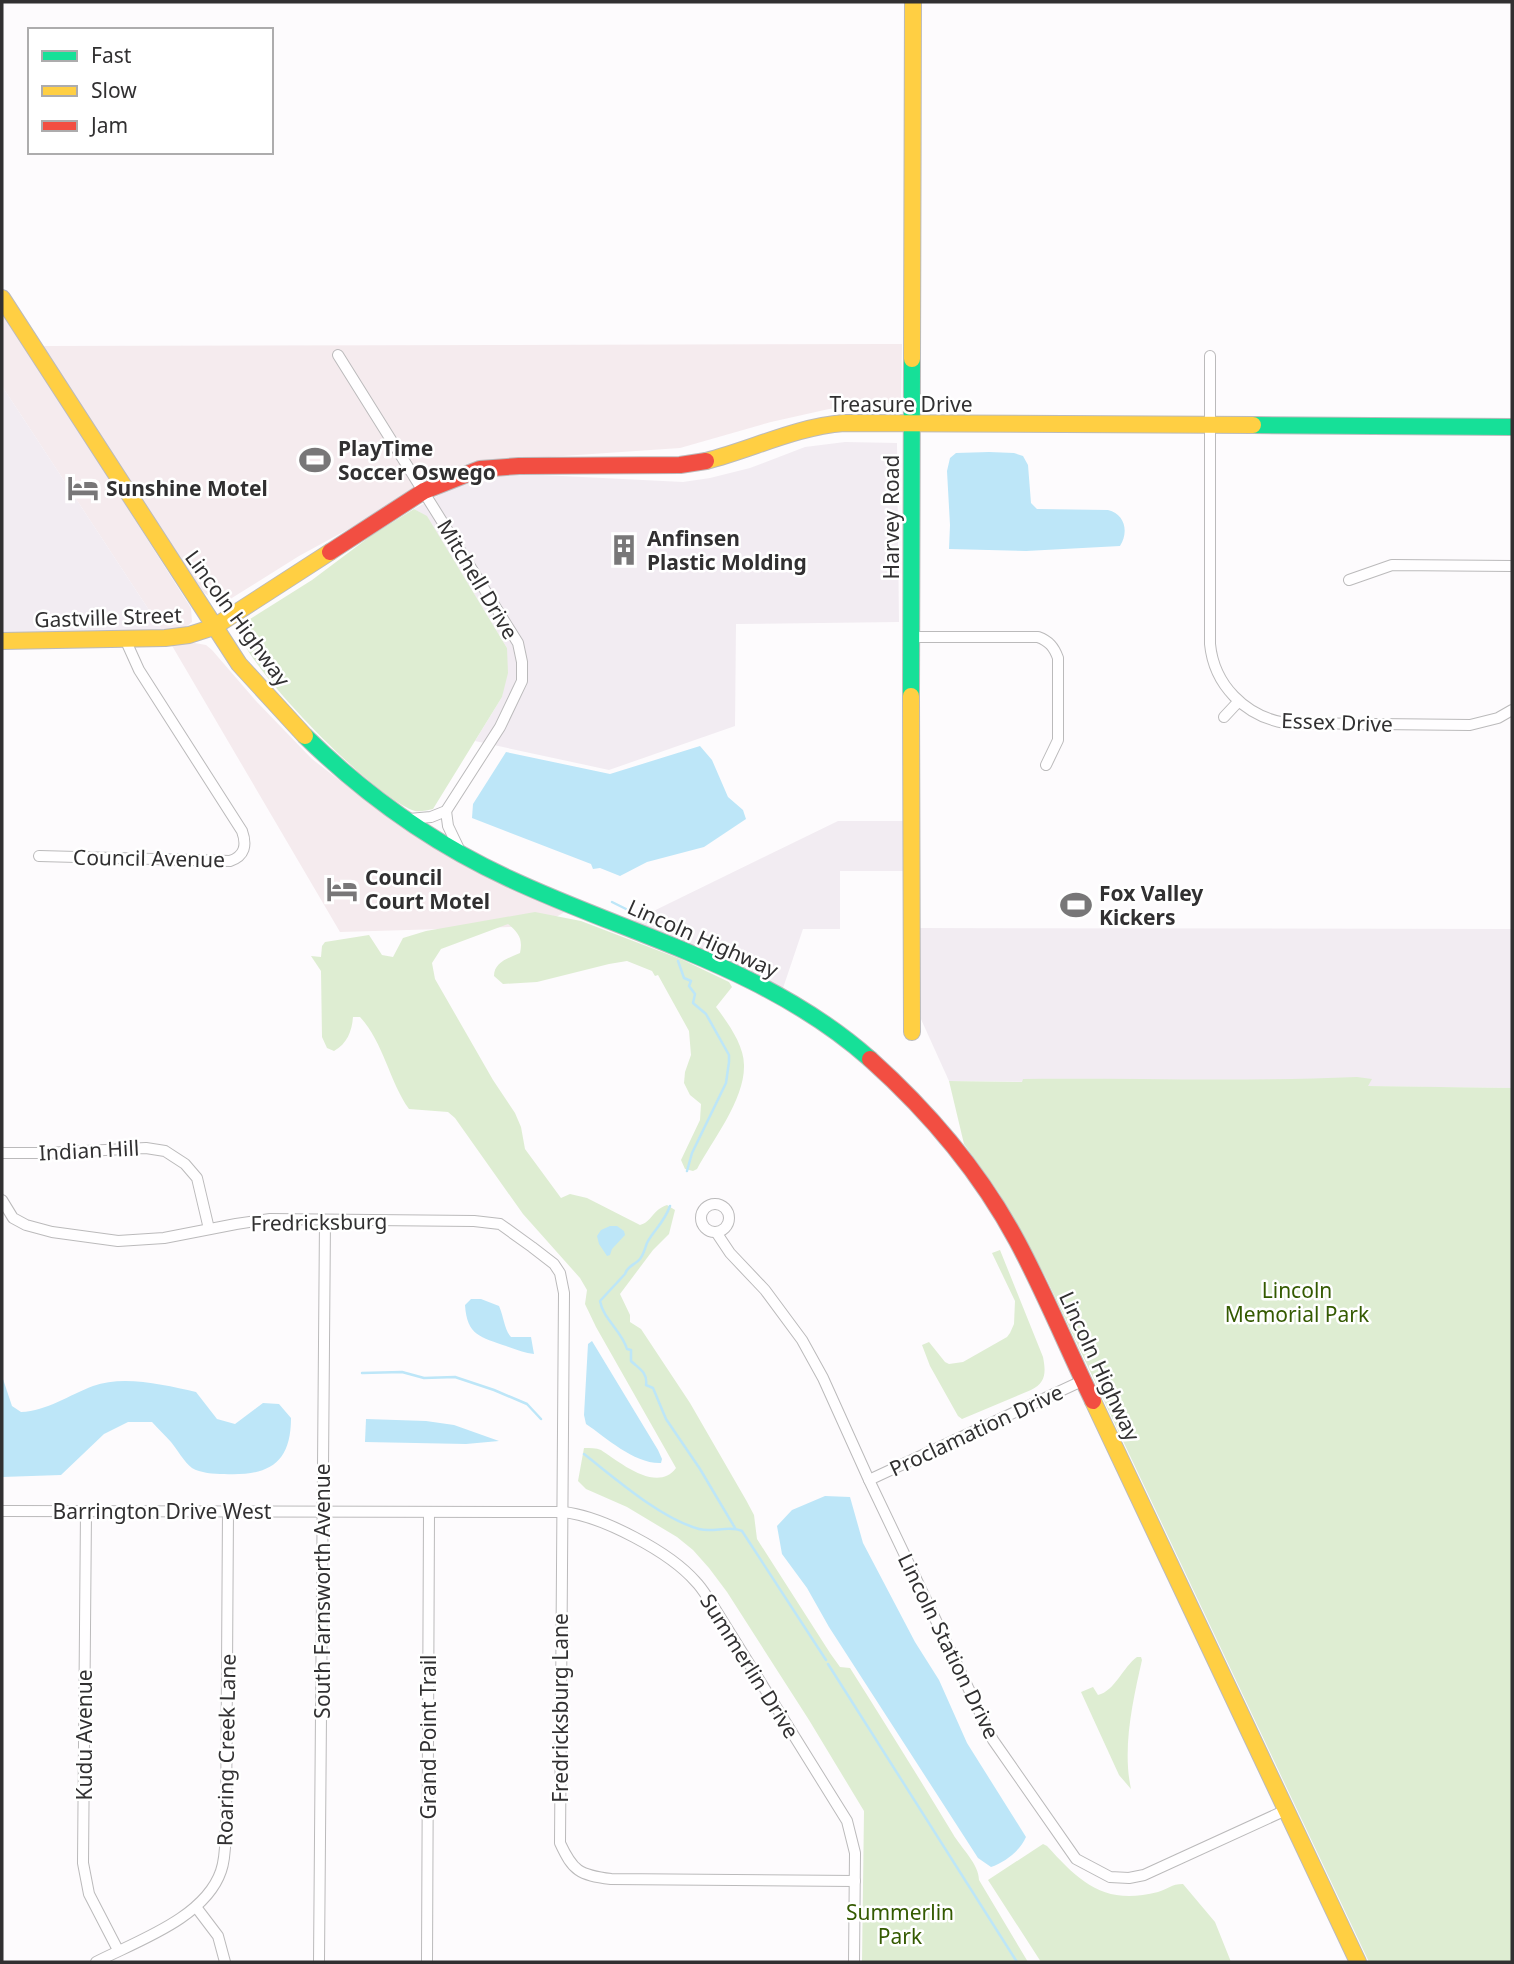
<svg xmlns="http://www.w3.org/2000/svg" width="1514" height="1964" font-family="'Noto Sans',sans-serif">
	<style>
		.commercial { fill: #f5ebee }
		.built { fill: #f2ecf2 }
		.green { fill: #deedd2 }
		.water { fill: #bde6f8 }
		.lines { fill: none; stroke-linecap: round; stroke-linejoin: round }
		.stream { stroke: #bde6f8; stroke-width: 2.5 }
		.street-casing { stroke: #bbbabb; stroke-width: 12 }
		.fast-casing { stroke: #bbbabb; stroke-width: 18 }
		.slow-casing { stroke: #bbbabb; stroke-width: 18 }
		.jam-casing { stroke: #bbbabb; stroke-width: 18 }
		.street { stroke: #fffeff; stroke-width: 10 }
		.fast { stroke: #16e098; stroke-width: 16 }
		.slow { stroke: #ffcf43; stroke-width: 16 }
		.jam { stroke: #f24e42; stroke-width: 16 }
		.labels { text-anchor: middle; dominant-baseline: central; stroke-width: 5; stroke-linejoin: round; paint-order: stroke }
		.street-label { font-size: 21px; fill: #313031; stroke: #fff }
		.poi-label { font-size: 21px; font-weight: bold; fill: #313031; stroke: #fff; text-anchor: start }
		.park-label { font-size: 21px; fill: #345a01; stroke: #fff }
	</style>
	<rect width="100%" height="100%" fill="#fdfbfd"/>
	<g class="commercial">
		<path d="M 2,311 L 191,608 L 192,622 L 185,628 L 164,633 L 2,386 Z"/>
		<path d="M 902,344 L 901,402 L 829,409 L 771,422 L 680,448 L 491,461 L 365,520 L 299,556 L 227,601 L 218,601 L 204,593 L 40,346 Z"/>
		<path d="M 189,642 L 206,645 L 212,650 L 256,701 L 312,759 L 365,800 L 568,910 L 541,926 L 340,932 L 171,644 Z"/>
	</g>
	<g class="built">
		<path d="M 2,386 L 164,633 L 2,635 Z"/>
		<path d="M 845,442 L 897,443 L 899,622 L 736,624 L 735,726 L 609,770 L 475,741 L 502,697 L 507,648 L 427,517 L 414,509 L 450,489 L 490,477 L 522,474 L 683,482 L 710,478 L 750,468 L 805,447 Z"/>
		<path d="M 838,821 L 904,821 L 905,871 L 840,871 L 840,929 L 803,929 L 783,988 L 629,923 Z"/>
		<path d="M 910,928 L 1512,929 L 1512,1088 L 949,1081 L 920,1017 Z"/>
	</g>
	<g class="green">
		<path d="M 414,509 L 427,516 L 507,648 L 508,673 L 502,697 L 433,809 C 427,810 418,813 412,810 C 369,792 260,680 241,638 L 245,625 L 250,619 L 312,580 L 372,535 Z"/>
		<path d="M 535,912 L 581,921 L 683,960 L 729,982 L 732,987 L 716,1007 C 728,1023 744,1045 744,1065 C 745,1099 713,1140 697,1169 L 693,1171 L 685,1169 L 681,1160 L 700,1120 L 701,1104 L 690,1095 L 684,1083 L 685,1072 L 691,1055 L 689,1031 L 658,975 L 655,976 L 652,971 L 627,961 L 609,964 L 537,982 L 503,984 L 494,976 C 494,962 509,958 520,953 C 523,939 519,933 508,924 L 441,949 L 432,963 L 435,979 L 493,1080 L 515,1113 L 521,1127 L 525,1149 L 561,1198 L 570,1194 L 587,1198 L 640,1225 C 652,1222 652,1210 667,1205 L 675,1210 L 669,1234 L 653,1250 L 620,1294 L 630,1315 L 630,1322 L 641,1329 L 690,1403 L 746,1500 L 754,1515 L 757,1539 L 830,1653 L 840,1667 L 850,1668 C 885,1723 919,1778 953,1834 C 961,1848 979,1864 979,1880 L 1028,1962 L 862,1962 L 864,1811 L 809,1720 L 727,1592 L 709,1568 L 693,1550 L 677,1537 L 627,1507 L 586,1489 L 578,1481 L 584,1448 C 590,1448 596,1448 601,1450 C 618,1461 657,1494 676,1468 L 596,1327 L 585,1304 L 587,1290 L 580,1278 L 523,1214 L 455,1118 L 448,1112 L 409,1109 C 389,1081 384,1043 360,1017 L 353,1017 C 352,1031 347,1044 334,1051 L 327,1048 L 322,1037 L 321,971 L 311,956 L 321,957 L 322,946 L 325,942 L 369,935 L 382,955 L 393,957 L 403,938 L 426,931 Z"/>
		<path d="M 1357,1077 L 1372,1079 L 1368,1086 L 1512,1088 L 1512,1962 L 1369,1962 L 1046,1278 L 999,1193 L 964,1144 L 949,1081 L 1022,1082 L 1023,1079 C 1134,1078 1246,1082 1357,1077 Z"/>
		<path d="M 1000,1250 L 1043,1357 C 1046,1372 1046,1383 1031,1390 L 962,1419 L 958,1416 L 930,1366 L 922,1345 L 929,1342 L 945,1362 L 949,1364 L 963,1362 L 1007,1337 L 1010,1333 L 1014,1324 L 1015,1301 L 992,1253 Z"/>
		<path d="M 1137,1657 L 1141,1657 L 1142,1660 C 1133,1700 1122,1748 1131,1789 L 1119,1775 L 1081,1692 L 1093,1687 L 1098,1695 C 1115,1691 1123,1667 1137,1657 Z"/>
		<path d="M 1043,1844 L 1047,1846 C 1080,1882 1104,1906 1158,1892 C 1168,1889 1171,1884 1183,1884 L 1215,1922 L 1231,1962 L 1041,1962 L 988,1880 Z"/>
	</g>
	<g class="water">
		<path d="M 989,452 L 1014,453 L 1023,456 L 1028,465 L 1031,503 L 1037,509 L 1108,510 C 1125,514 1129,532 1120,546 L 1026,551 L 949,549 L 950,525 L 947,471 L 950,458 L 956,453 Z"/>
		<path d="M 700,746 L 712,760 L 728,797 L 743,810 L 746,819 L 704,847 L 647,862 L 620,876 L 600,868 L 593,869 L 591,864 L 472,818 L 473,804 L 506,752 L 610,774 Z"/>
		<path d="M 610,1226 L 617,1226 L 624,1231 L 625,1235 L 612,1249 L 610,1255 L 607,1256 L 599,1244 L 597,1236 L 601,1230 Z"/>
		<path d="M 471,1299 L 481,1299 L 499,1306 C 504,1317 504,1329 511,1337 L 531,1337 L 534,1354 C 525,1353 515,1349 506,1346 C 481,1337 467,1336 465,1305 Z"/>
		<path d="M 592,1341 L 658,1450 L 662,1459 L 661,1463 C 634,1464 607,1438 586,1424 L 584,1415 L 588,1344 Z"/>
		<path d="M 2,1376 L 12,1406 L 21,1412 C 47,1411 69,1395 93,1386 C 124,1375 164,1385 196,1392 L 217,1419 L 235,1424 L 263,1403 L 279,1404 L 291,1418 C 291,1465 267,1476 224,1474 C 214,1474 200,1473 192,1468 C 184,1462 177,1449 171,1442 C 165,1435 158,1429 152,1422 L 128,1422 L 104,1434 L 61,1475 L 2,1477 Z"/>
		<path d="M 366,1419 L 426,1421 L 454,1425 L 499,1441 L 466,1444 L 365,1442 Z"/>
		<path d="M 825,1496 L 850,1497 L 863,1543 L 915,1642 L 939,1680 L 967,1743 L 1026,1837 C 1020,1851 1005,1862 991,1867 L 978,1858 L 829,1627 L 807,1588 L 782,1554 L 777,1526 L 792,1510 Z"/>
	</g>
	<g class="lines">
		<g class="stream">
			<path d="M 612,902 L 648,920 L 649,923"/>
			<path d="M 678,961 L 684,978 L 691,981 L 689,986 L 695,994 L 693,1003 L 706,1014 L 729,1055 L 729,1062 L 726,1083 L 692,1153 L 687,1171"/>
			<path d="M 670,1206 C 664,1223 653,1231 647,1243 C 645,1248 644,1254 640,1259 C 635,1265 628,1265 625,1274 L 600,1301 C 603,1319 622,1331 627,1349 L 631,1350 L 631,1361 C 638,1368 648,1372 646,1385 L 653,1388 L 666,1419 L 700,1469 L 735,1528"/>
			<path d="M 362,1373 L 402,1372 L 424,1378 L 455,1377 L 494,1390 L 527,1404 L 541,1419"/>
			<path d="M 584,1454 C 616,1479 660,1518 699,1529 C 713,1533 729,1525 742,1531 L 826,1660"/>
			<path d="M 828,1664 L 1017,1962"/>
		</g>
		<defs>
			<g id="street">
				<path d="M 338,355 L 518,643 L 522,662 L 522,681 L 500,727 L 446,811 L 431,817 L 409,819"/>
				<path d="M 1210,356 L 1210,644 C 1214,685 1245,716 1285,723 L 1470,725 L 1498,718 L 1512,710"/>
				<path d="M 1349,580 L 1392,565 L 1512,566"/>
				<path d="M 912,637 L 1038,637 C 1049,641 1054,647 1058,658 L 1058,740 L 1046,765"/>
				<path d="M 1224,717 L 1238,702"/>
				<path d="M 446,811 L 448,826 L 460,851"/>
				<path d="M 39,856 L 230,861 C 245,856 247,845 242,831 L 139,670 L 125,639"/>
				<path d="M 2,1153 L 44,1153 L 146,1148 L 165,1151 L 185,1164 L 197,1178 L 209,1229"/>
				<path d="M 2,1200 L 13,1218 L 26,1225 L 52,1232 L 118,1241 L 164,1238 L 236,1224 L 270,1219 L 474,1221 L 500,1224 L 532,1247 L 554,1264 L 560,1273 L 564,1293 L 560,1843 C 573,1871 579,1875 611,1879 L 855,1881"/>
				<circle cx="715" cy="1218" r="14"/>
				<path d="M 716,1232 L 730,1253 L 765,1290 L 802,1340 L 823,1378 L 869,1480 L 993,1740 L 1076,1859 L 1110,1877 L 1129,1878 L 1144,1875 L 1286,1810"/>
				<path d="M 869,1480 L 1084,1380"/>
				<path d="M 2,1511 L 563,1512 C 602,1516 670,1552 696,1582 C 702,1588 707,1597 712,1604 L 847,1821 L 855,1853 L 854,1962"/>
				<path d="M 86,1511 L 83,1863 L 89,1894 L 118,1950"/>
				<path d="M 196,1907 L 218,1936 L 225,1962"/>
				<path d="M 96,1962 C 137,1941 205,1918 221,1871 C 226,1857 225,1841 226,1827 L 228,1511"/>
				<path d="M 319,1962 L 325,1220"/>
				<path d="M 427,1962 L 429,1512"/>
			</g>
			<g id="fast">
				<path d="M 1253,425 L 1512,427"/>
				<path d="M 911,696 L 912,359"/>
				<path d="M 305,736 C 365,795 434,844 510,879 C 632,936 766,967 870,1059"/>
			</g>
			<g id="slow">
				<path d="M 2,298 L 239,664 L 305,736"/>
				<path d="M 912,359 L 913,2"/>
				<path d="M 706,461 C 753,449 795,427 844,423 L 1253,425"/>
				<path d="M 2,641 L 165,638 L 189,635 L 214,627 L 330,552"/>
				<path d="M 911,696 L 912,1032"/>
				<path d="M 1093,1401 L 1358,1962"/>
			</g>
			<g id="jam">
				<path d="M 330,552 L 424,491 L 480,469 L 519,466 L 680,465 L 706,461"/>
				<path d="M 870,1059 C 928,1111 980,1172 1017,1241 C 1045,1293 1067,1348 1093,1401"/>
			</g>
		</defs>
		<use href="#street" class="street-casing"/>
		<use href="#fast" class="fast-casing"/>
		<use href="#slow" class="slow-casing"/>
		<use href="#jam" class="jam-casing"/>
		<use href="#street" class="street"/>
		<use href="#fast" class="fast"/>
		<use href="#slow" class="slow"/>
		<use href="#jam" class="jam"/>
	</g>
	<defs>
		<symbol id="stadium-bare" viewBox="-9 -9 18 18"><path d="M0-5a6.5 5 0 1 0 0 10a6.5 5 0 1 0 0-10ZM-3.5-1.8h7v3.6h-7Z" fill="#787778" stroke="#fff" stroke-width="2.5" paint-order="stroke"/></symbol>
		<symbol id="hotel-bare" viewBox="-9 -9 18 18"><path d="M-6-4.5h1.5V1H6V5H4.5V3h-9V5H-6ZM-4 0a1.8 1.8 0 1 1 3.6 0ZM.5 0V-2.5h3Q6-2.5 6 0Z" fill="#787778" stroke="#fff" stroke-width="2.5" paint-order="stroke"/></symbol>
		<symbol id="building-bare" viewBox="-9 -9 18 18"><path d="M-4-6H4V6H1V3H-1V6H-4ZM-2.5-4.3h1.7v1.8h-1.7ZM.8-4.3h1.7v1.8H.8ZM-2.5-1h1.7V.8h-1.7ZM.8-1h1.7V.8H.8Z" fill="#787778" stroke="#fff" stroke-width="2.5" paint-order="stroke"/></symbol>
	</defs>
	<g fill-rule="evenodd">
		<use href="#stadium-bare" x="293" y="438" width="44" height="44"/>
		<use href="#hotel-bare" x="61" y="466" width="44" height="44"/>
		<use href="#building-bare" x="602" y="528" width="44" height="44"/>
		<use href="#hotel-bare" x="320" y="867" width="44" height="44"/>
		<use href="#stadium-bare" x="1054" y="883" width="44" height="44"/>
	</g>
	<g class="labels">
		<g class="street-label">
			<text x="901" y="404">Treasure Drive</text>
			<text transform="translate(891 517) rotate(-90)">Harvey Road</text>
			<text transform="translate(478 579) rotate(59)">Mitchell Drive</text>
			<text transform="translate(108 617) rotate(-2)">Gastville Street</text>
			<text transform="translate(238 618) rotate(54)">Lincoln Highway</text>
			<text transform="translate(1337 722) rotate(2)">Essex Drive</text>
			<text transform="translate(149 858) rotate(1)">Council Avenue</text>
			<text transform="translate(703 938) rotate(24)">Lincoln Highway</text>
			<text transform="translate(89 1150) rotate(-3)">Indian Hill</text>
			<text transform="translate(319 1222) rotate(-1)">Fredricksburg</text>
			<text transform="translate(1100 1366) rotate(65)">Lincoln Highway</text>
			<text transform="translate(976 1430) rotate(-25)">Proclamation Drive</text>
			<text x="162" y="1511">Barrington Drive West</text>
			<text transform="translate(322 1591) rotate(-90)">South Farnsworth Avenue</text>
			<text transform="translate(949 1646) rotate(64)">Lincoln Station Drive</text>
			<text transform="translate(750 1666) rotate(58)">Summerlin Drive</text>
			<text transform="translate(560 1708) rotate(-90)">Fredricksburg Lane</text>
			<text transform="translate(84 1735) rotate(-90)">Kudu Avenue</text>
			<text transform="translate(428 1737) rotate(-90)">Grand Point Trail</text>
			<text transform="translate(226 1750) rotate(-89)">Roaring Creek Lane</text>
		</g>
		<g class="poi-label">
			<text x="338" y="448">PlayTime<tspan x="338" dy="24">Soccer Oswego</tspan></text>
			<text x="106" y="488">Sunshine Motel</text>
			<text x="647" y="538">Anfinsen<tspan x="647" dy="24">Plastic Molding</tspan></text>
			<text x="365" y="877">Council<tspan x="365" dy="24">Court Motel</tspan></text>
			<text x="1099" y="893">Fox Valley<tspan x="1099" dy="24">Kickers</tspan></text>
		</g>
		<g class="park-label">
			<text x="1297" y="1290">Lincoln<tspan x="1297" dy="24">Memorial Park</tspan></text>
			<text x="900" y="1912">Summerlin<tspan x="900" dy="24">Park</tspan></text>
		</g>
	</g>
	<rect width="1514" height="1964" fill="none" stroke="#313031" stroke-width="7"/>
	<rect x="28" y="28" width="245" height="126" fill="#ffffff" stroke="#adacad" stroke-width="2"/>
	<rect x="42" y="51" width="35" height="10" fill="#16e098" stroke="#adacad" stroke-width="2"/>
	<text x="91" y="63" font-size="21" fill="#313031">Fast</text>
	<rect x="42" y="86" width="35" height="10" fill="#ffcf43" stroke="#adacad" stroke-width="2"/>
	<text x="91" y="98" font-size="21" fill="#313031">Slow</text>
	<rect x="42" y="121" width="35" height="10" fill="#f24e42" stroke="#adacad" stroke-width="2"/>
	<text x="91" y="133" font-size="21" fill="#313031">Jam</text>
</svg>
